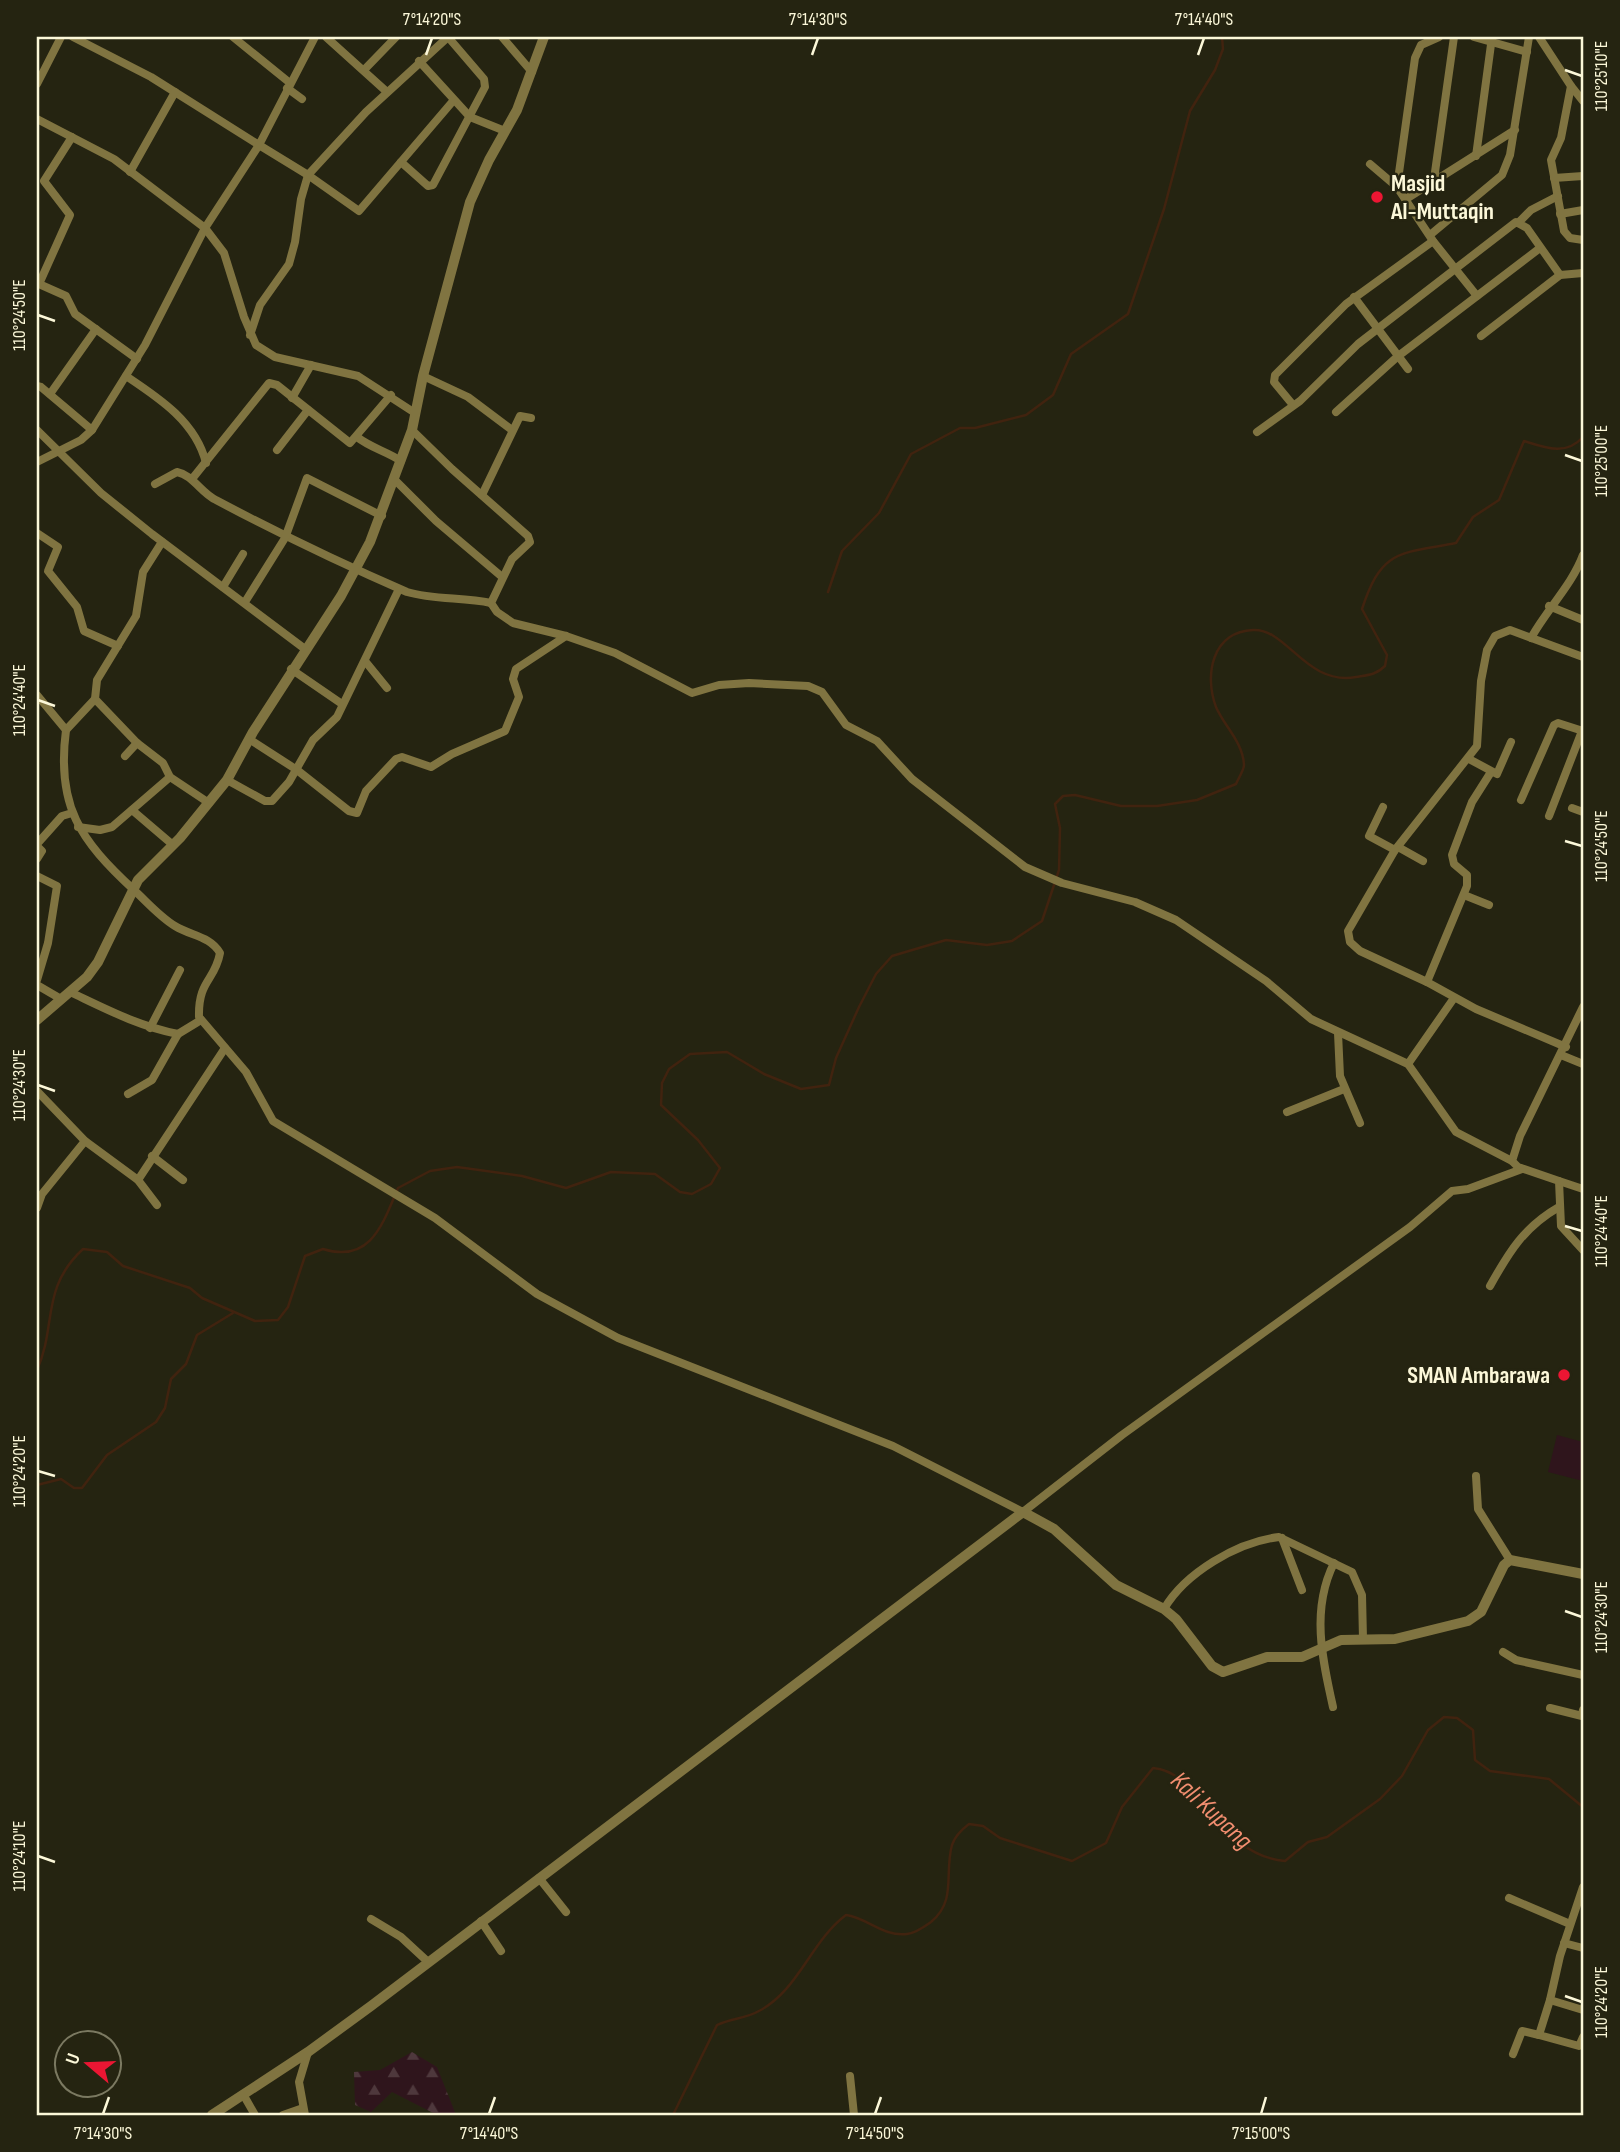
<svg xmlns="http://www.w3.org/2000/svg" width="1620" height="2152" font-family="'Sofia Sans Condensed',sans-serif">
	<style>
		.forest { fill: url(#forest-firs) }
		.pitch { fill: #2f151c }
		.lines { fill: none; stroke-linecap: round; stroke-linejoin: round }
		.stream { stroke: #41230f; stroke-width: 2.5 }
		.minor { stroke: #807441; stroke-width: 8 }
		.tertiary { stroke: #807441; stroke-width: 10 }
		.ticks { fill: none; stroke: #fcf8d9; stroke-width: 2.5 }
		.poi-dot { fill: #eb1633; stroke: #252411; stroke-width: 2.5 }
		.labels { text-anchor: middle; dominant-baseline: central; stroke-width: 5; stroke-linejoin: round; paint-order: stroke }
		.poi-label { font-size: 24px; font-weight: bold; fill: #fcf8d9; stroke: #252411; text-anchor: start }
		.water-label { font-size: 26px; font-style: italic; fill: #f28e70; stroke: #252411 }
		.neatline { fill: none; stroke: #fcf8d9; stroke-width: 2.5 }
		.ticks-label { font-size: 18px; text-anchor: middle; fill: #fcf8d9 }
	</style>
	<defs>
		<pattern id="forest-firs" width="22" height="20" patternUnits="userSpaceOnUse" patternTransform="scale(1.75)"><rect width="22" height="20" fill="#2f151c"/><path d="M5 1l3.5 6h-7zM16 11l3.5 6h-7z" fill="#4e383c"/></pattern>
	</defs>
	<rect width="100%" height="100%" fill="#252411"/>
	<path class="forest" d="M 412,2052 L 437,2067 L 456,2115 L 437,2115 L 392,2092 L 371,2112 L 355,2105 L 354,2072 L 380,2070 Z"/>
	<path class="pitch" d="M 1557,1435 L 1583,1442 L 1583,1481 L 1548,1472 Z"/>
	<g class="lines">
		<g class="stream">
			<path d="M 828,592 L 842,551 L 879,513 L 911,454 L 960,428 L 975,428 L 1026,415 L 1053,395 L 1071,354 L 1128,314 L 1164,209 L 1190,111 L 1215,70 L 1223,49 L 1222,37"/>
			<path d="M 37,1370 C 57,1326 40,1289 83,1249 L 107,1252 L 123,1266 L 190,1288 L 202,1298 L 255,1321 L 278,1320 L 288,1307 L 305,1256 L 323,1249 C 371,1264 383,1223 398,1188 L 430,1171 L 457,1167 L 522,1176 L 566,1188 L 611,1172 L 655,1174 L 680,1192 L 692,1194 L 711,1184 L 720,1168 L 698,1140 L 661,1105 L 662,1083 L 669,1069 L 690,1054 L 727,1052 L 764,1074 L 801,1089 L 829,1085 L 836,1058 L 859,1007 L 876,974 L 892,956 L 946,940 L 987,945 L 1012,941 L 1042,921 L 1059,870 L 1060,828 L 1055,804 L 1063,796 L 1075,795 L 1121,806 L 1157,806 L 1197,800 L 1236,784 C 1238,779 1244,770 1244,765 C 1243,742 1224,726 1216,707 C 1204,675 1212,632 1253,630 C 1287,628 1306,686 1356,677 C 1368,675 1376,675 1385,666 L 1387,655 L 1362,609 C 1382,549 1398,554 1456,543 L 1473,517 L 1499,500 L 1524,441 C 1546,448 1566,456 1583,437"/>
			<path d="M 37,1485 L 61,1479 L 74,1488 L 82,1488 L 107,1455 L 156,1422 L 165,1408 L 171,1379 L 186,1364 L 197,1335 L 233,1313"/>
			<path d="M 673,2115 L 717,2025 C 731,2018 745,2019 759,2011 C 799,1990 811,1941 846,1915 C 868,1918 883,1937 907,1934 C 916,1933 924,1927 931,1922 C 957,1901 944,1873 952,1845 C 955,1836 961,1830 969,1824 L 983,1826 L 1000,1838 L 1072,1861 L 1106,1843 L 1122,1807 L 1153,1768 C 1201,1771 1217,1855 1285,1861 L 1308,1842 L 1327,1837 L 1380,1799 L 1402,1776 L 1428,1730 L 1444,1717 L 1457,1718 L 1473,1730 L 1475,1760 L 1490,1771 L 1549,1779 L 1583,1807"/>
		</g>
		<g class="minor">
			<path d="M 73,37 L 151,77 L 259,145 L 315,37"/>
			<path d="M 233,37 L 290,83"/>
			<path d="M 326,37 L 387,92"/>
			<path d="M 502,37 L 532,72"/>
			<path d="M 1439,37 L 1421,45 L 1415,58 L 1397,187 L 1433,241 L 1477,296"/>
			<path d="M 1474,37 L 1527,52"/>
			<path d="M 1539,37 L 1571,86 L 1561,138 L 1551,160 L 1564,231 L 1570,238 L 1583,240"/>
			<path d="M 419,61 L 470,117 L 505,131"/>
			<path d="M 364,70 L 396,37"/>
			<path d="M 37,84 L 61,37"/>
			<path d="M 1571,86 L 1583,101"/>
			<path d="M 287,88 L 302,99"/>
			<path d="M 37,119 L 114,159 L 205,228 L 224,253 L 244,317 L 256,345 L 275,357 L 358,376 L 415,413"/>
			<path d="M 72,137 L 44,181 L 70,215 L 39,284 L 66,296 L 75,314 L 137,359"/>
			<path d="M 1476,156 L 1492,37"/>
			<path d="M 401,162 L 428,186 L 433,185 L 485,87 L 484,79 L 448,37"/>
			<path d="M 1370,164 L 1397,187"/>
			<path d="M 130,172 L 175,92"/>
			<path d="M 1554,178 L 1583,176"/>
			<path d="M 1437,181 L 1435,172 L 1454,37"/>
			<path d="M 1406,199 L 1515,130"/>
			<path d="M 1560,214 L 1583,210"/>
			<path d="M 1519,222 L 1531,210 L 1558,196"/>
			<path d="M 1430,235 L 1502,175 L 1510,155 L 1529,37"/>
			<path d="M 1354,297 L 1408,369"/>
			<path d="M 250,335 L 260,305 L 289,264 L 295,242 L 301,199 L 308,175 L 359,211 L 453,101"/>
			<path d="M 1481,336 L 1560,275 L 1583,273"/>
			<path d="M 126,376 C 159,398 196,422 206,463"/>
			<path d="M 423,376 L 468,397 L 512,430"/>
			<path d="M 37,386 L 41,387 L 92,430 L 145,345 L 205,228 L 259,145 L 308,175 L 366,112 L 448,37"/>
			<path d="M 50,394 L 96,329"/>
			<path d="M 292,398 L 311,365"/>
			<path d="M 1293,405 L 1274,382 L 1275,375 L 1346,304 L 1433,241"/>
			<path d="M 1336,412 L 1397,357 L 1540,248"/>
			<path d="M 37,430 L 101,493 L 152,534 L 305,649"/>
			<path d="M 412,430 L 452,469 L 528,536 L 530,542 L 512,559 L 491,603 L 497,612 L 513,623 L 566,636 L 615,653 L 692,693 L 719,685 L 749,683 L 808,686 L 822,692 L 846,725 L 877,741 L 912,779 L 1025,867 L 1062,883 L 1135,902 L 1176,920 L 1266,981 L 1311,1019 L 1408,1064 L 1456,1132 L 1512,1161"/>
			<path d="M 1257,432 L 1300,401 L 1358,344 L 1516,222 L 1527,228 L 1560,275"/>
			<path d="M 357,437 C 371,448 386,451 401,461"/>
			<path d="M 277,450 L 308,410"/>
			<path d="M 37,462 L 81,440 L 92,430"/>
			<path d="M 192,479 L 269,383 L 277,385 L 350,443 L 391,395"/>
			<path d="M 394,479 L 436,521 L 501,576"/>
			<path d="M 155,484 L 177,472 C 193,475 201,493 216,500 C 278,533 342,564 407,592 C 434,600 463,597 491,603"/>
			<path d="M 482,495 L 520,416 L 531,418"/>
			<path d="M 37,533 L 58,547 L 48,571 L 77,607 L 84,631 L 118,646"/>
			<path d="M 162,542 L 143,572 L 136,616 L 97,680 L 95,699 L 137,743 L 163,763 L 170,777 L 209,803"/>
			<path d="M 223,587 L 243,554"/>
			<path d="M 245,602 L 285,538 L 307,478 L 382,516"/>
			<path d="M 1549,606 L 1583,620"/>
			<path d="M 1531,638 C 1547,609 1572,585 1583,555"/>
			<path d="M 365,661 L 387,688"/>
			<path d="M 291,669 L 342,704"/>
			<path d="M 37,695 L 66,730 C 56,806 80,840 134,890 C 147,902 160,917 175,926 C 191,936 210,936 220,953 C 215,981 198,980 199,1017 L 246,1072 L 273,1121 L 435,1218 L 537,1294 L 618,1338 L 893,1446 L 1023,1512 L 1122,1435 L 1410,1227 L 1452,1191 L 1468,1189 L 1522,1169"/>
			<path d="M 66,730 L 95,699"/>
			<path d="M 249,739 L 297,770 L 349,811 L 357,813 L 366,791 L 396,759 L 402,757 L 431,767 L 452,754 L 505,731 L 519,697 L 513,679 L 516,669 L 566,636"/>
			<path d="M 125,756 L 137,743"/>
			<path d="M 1469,759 L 1497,774 L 1511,742"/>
			<path d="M 227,780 L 265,801 L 272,801 L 289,782 L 313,740 L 337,717 L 399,589"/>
			<path d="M 1521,800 L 1554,725 L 1558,723 L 1583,731"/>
			<path d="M 1383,807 L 1369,836 L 1395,850"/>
			<path d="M 1572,808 L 1583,812"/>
			<path d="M 132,810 L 173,845"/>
			<path d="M 1549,816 L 1582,731"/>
			<path d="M 78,827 L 100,830 L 112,827 L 170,777"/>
			<path d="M 37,844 L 62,816 L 72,813"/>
			<path d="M 37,846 L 42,851 L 37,859"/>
			<path d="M 1398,847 L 1423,861"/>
			<path d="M 37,876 L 57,886 L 48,943 L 37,980"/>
			<path d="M 1464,895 L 1489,905"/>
			<path d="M 1427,982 L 1467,886 L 1467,875 L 1454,864 L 1452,855 L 1472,802 L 1491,772"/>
			<path d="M 37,985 L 61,999"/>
			<path d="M 70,992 C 106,1009 138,1026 178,1034 L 201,1020"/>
			<path d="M 1583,1007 L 1520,1136 L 1512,1161 L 1518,1167 L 1559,1181 L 1561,1226 L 1583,1250"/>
			<path d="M 150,1028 L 180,970"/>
			<path d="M 1338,1033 L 1340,1076 L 1360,1123"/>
			<path d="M 1566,1047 L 1476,1009 L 1427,982 L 1360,951 L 1350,942 L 1348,931 L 1395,850 L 1477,746 L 1481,681 L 1487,650 L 1495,636 L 1510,630 L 1583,657"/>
			<path d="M 1561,1055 L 1583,1064"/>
			<path d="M 1408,1064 L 1454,998"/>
			<path d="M 37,1091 L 85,1141 L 138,1180 L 157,1205"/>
			<path d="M 128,1094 L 152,1080 L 178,1034"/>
			<path d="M 1287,1112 L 1344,1089"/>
			<path d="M 152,1156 L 183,1180"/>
			<path d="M 138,1180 L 225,1048"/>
			<path d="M 1559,1181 L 1583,1189"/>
			<path d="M 37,1208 L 42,1194 L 85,1141"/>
			<path d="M 1490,1286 C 1509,1252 1524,1227 1559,1207"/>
			<path d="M 1476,1476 L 1478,1509 L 1510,1560"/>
			<path d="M 1282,1538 L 1302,1590"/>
			<path d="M 1164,1609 C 1185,1573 1237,1542 1279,1537 L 1352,1572 L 1362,1595 L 1363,1639"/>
			<path d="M 1503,1652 L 1516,1660 L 1583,1675"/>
			<path d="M 1333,1707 C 1322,1658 1311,1609 1334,1563"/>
			<path d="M 1550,1708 L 1582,1716 L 1583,1710"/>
			<path d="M 539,1878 L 566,1912"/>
			<path d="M 1583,1887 L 1560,1956 L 1550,2000 L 1583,2010"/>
			<path d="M 1509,1898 L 1570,1924"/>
			<path d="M 371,1919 L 401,1937 L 427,1961"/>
			<path d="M 481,1921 L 501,1951"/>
			<path d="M 1564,1943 L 1583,1948"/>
			<path d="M 1550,2000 L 1539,2035 L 1579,2046 L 1583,2037"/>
			<path d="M 1513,2054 L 1522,2031 L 1539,2035"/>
			<path d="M 850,2076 L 854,2115"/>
			<path d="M 243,2094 L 255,2115"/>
			<path d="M 283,2115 L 303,2108"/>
			<path d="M 305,2115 L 299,2082 L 308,2052"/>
		</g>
		<g class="tertiary">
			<path d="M 37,1020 L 87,977 L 98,962 L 138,880 L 180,838 L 227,780 L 253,732 L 341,596 L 370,542 L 412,430 L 423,376 L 470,202 L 489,160 L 517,110 L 544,37"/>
			<path d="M 212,2115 L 308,2052 L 371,2006 L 1023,1512 L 1054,1529 L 1116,1585 L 1164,1609 L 1176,1619 L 1212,1666 L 1223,1672 L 1267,1657 L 1302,1657 L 1341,1640 L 1395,1639 L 1468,1621 L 1481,1612 L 1504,1565 L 1510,1560 L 1583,1574"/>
		</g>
	</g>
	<path class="ticks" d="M 426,55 L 432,38M 812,55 L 818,38M 1198,55 L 1204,38M 1565,70 L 1582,76M 38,315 L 55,321M 1565,455 L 1582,461M 38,700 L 55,706M 1565,841 L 1582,846M 38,1085 L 55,1091M 1565,1226 L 1582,1231M 38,1471 L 55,1476M 1565,1611 L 1582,1617M 38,1856 L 55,1862M 1565,1996 L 1582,2002M 103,2114 L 109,2097M 489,2114 L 495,2097M 875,2114 L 881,2097M 1261,2114 L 1266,2097"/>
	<g class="poi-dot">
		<circle cx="1377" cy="197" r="7"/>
		<circle cx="1564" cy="1375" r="7"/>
	</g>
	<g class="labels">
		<g class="poi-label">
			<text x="1391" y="183">Masjid<tspan x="1391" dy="28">Al-Muttaqin</tspan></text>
			<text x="1550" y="1375" text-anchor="end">SMAN Ambarawa</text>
		</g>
		<g class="water-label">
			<text transform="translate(1211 1811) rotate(43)">Kali Kupang</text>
		</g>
	</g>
	<rect width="1620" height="2152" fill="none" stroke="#252411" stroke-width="77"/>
	<g transform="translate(88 2064) rotate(289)"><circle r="33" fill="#252411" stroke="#7b7961" stroke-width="2"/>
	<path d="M0-5L12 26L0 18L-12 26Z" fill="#eb1633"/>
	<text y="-10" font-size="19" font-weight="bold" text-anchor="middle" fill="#fcf8d9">U</text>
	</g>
	<rect x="38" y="38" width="1544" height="2076" class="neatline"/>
	<g class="ticks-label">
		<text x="432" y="25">7°14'20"S</text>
		<text x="818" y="25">7°14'30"S</text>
		<text x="1204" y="25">7°14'40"S</text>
		<text transform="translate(1601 76) rotate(-90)" y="6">110°25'10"E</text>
		<text transform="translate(19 315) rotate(-90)" y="6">110°24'50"E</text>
		<text transform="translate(1601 461) rotate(-90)" y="6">110°25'00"E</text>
		<text transform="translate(19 700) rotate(-90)" y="6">110°24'40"E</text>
		<text transform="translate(1601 846) rotate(-90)" y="6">110°24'50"E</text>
		<text transform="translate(19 1085) rotate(-90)" y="6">110°24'30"E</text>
		<text transform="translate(1601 1231) rotate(-90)" y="6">110°24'40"E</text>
		<text transform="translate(19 1471) rotate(-90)" y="6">110°24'20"E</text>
		<text transform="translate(1601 1617) rotate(-90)" y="6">110°24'30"E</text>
		<text transform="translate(19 1856) rotate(-90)" y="6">110°24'10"E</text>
		<text transform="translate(1601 2002) rotate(-90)" y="6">110°24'20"E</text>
		<text x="103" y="2139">7°14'30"S</text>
		<text x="489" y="2139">7°14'40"S</text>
		<text x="875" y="2139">7°14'50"S</text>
		<text x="1261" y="2139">7°15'00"S</text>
	</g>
</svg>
